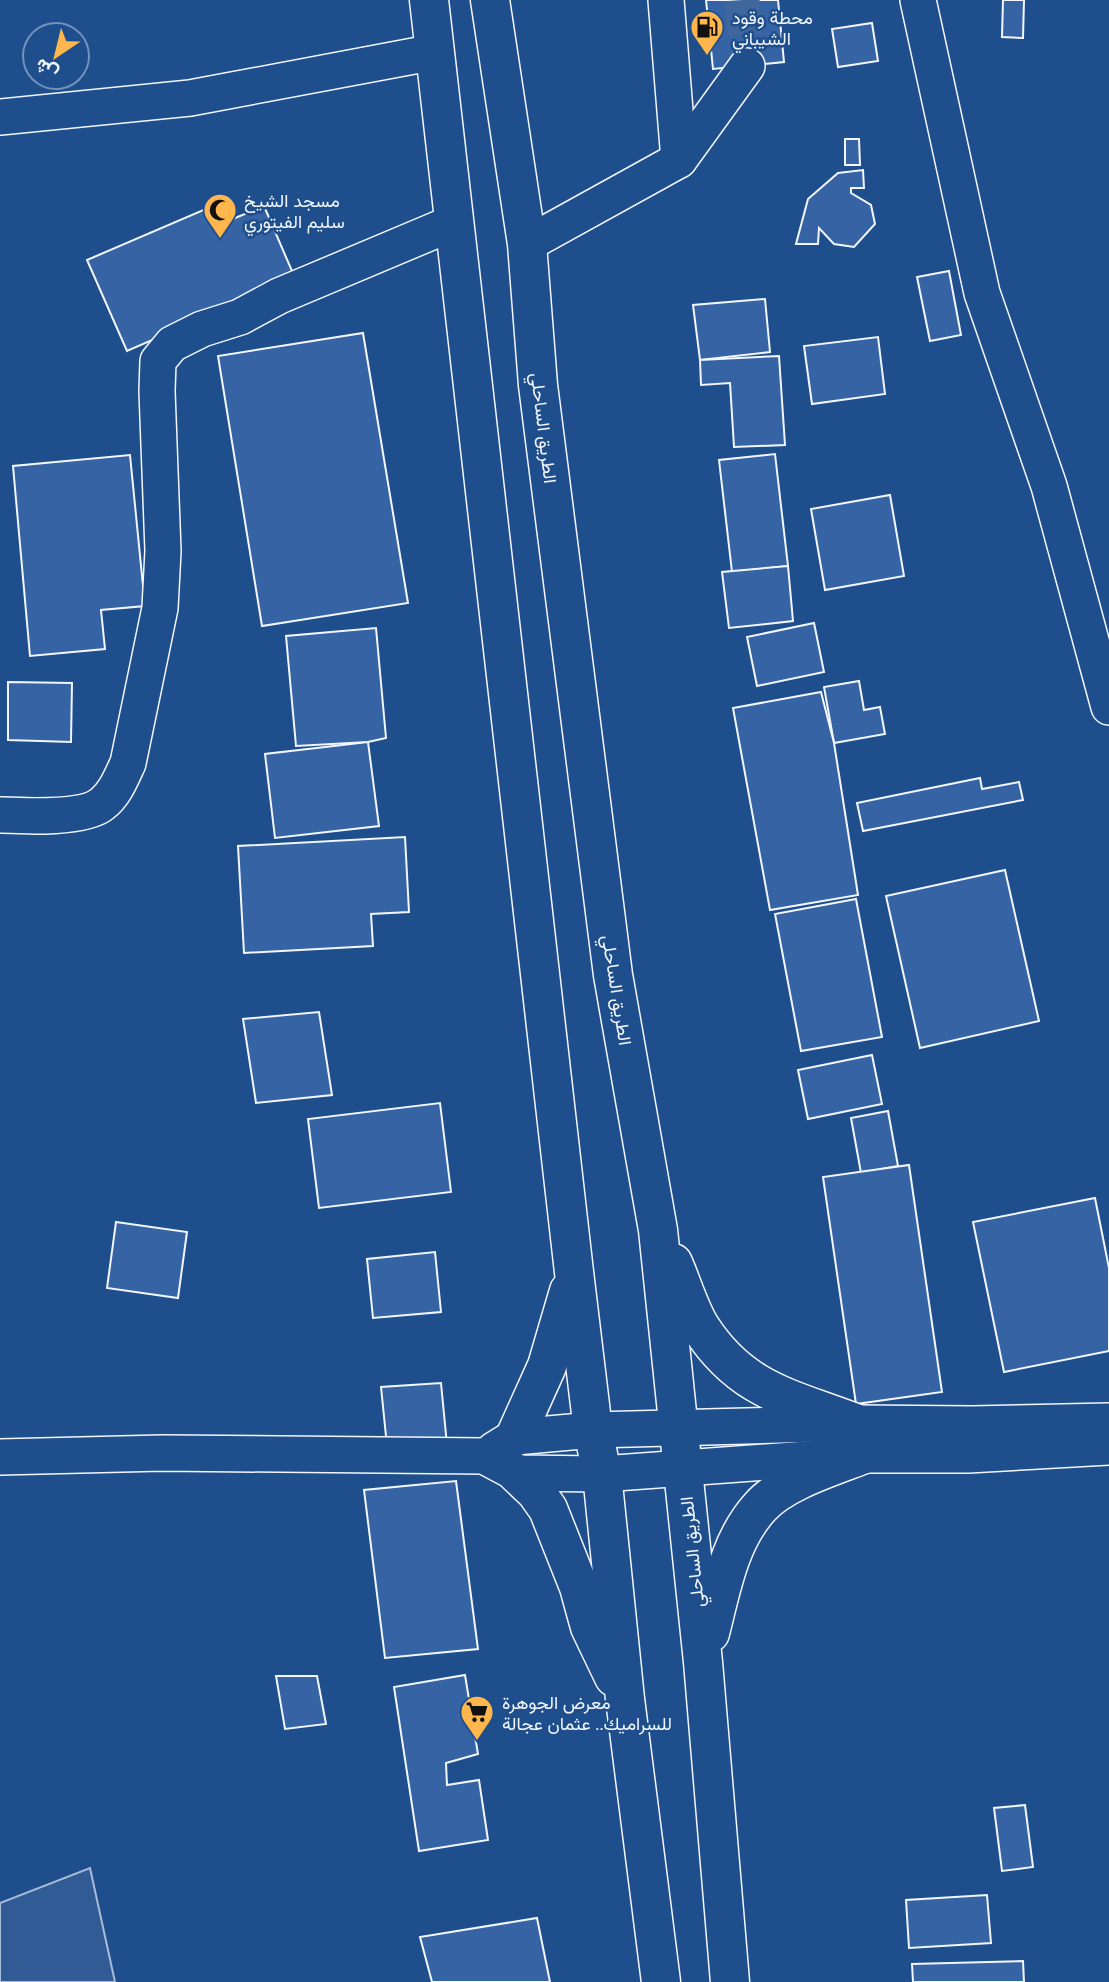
<svg xmlns="http://www.w3.org/2000/svg" width="1109" height="1982" font-family="Mulish,Vazirmatn,sans-serif">
	<style>
		.built { fill: #305b95; stroke: #a8bbd7; stroke-width: 2 }
		.building { fill: #3563a3; stroke: #f2f6ff; stroke-width: 2 }
		.lines { fill: none; stroke-linecap: round; stroke-linejoin: round }
		.minor-tunnel { stroke: #3f679d; stroke-width: 35; stroke-dasharray: 35 18; stroke-linecap: butt }
		.minor-casing { stroke: #f2f6ff; stroke-width: 38 }
		.highway-casing { stroke: #f2f6ff; stroke-width: 41 }
		.minor { stroke: #1f4e8c; stroke-width: 35 }
		.highway { stroke: #1f4e8c; stroke-width: 38 }
		.labels { text-anchor: middle; dominant-baseline: central; stroke-width: 5; stroke-linejoin: round; paint-order: stroke }
		.poi-label { font-size: 18px; fill: #f2f6ff; stroke: #1f4e8c; text-anchor: start }
		.street-label { font-size: 18px; fill: #f2f6ff; stroke: #1f4e8c }
	</style>
	<rect width="100%" height="100%" fill="#1f4e8c"/>
	<path class="built" d="M 90,1868 L 115,1982 L 0,1982 L 0,1903 Z"/>
	<g class="building">
		<path d="M 706,0 L 778,0 L 784,62 L 713,69 Z"/>
		<path d="M 1003,0 L 1024,0 L 1023,38 L 1002,37 Z"/>
		<path d="M 872,23 L 878,61 L 838,67 L 832,29 Z"/>
		<path d="M 845,139 L 859,139 L 860,165 L 845,165 Z"/>
		<path d="M 863,170 L 864,188 L 851,188 L 851,193 L 871,205 L 875,224 L 854,247 L 834,244 L 819,228 L 818,244 L 796,244 L 808,199 L 838,173 Z"/>
		<path d="M 264,206 L 295,278 L 127,351 L 87,260 L 208,208 L 216,226 Z"/>
		<path d="M 949,271 L 961,335 L 930,341 L 917,277 Z"/>
		<path d="M 765,299 L 770,352 L 700,360 L 693,305 Z"/>
		<path d="M 363,333 L 408,603 L 262,626 L 218,356 Z"/>
		<path d="M 878,337 L 885,394 L 812,404 L 804,346 Z"/>
		<path d="M 779,356 L 785,445 L 734,447 L 730,383 L 701,385 L 700,360 Z"/>
		<path d="M 775,454 L 788,566 L 732,572 L 719,460 Z"/>
		<path d="M 130,455 L 145,606 L 101,610 L 105,649 L 30,656 L 13,466 Z"/>
		<path d="M 890,495 L 904,576 L 825,590 L 811,509 Z"/>
		<path d="M 788,566 L 793,621 L 729,628 L 722,572 Z"/>
		<path d="M 814,623 L 824,672 L 757,686 L 747,637 Z"/>
		<path d="M 376,628 L 386,738 L 368,742 L 296,746 L 286,636 Z"/>
		<path d="M 859,681 L 864,710 L 880,707 L 885,734 L 834,743 L 824,687 Z"/>
		<path d="M 8,682 L 72,683 L 71,742 L 8,740 Z"/>
		<path d="M 821,692 L 834,743 L 858,895 L 770,910 L 733,708 Z"/>
		<path d="M 368,742 L 379,826 L 275,838 L 265,754 Z"/>
		<path d="M 980,778 L 982,789 L 1019,782 L 1023,800 L 863,831 L 857,803 Z"/>
		<path d="M 405,837 L 409,912 L 371,914 L 373,946 L 244,953 L 238,846 Z"/>
		<path d="M 1005,870 L 1039,1021 L 920,1048 L 886,896 Z"/>
		<path d="M 856,899 L 882,1037 L 801,1051 L 775,914 Z"/>
		<path d="M 319,1012 L 332,1095 L 256,1103 L 243,1019 Z"/>
		<path d="M 872,1055 L 882,1104 L 808,1119 L 798,1070 Z"/>
		<path d="M 440,1103 L 451,1192 L 319,1208 L 308,1119 Z"/>
		<path d="M 888,1111 L 898,1166 L 861,1173 L 851,1118 Z"/>
		<path d="M 909,1165 L 942,1392 L 856,1404 L 823,1177 Z"/>
		<path d="M 1095,1198 L 1109,1268 L 1109,1351 L 1004,1372 L 973,1222 Z"/>
		<path d="M 116,1222 L 187,1232 L 178,1298 L 107,1288 Z"/>
		<path d="M 435,1252 L 441,1312 L 373,1318 L 367,1259 Z"/>
		<path d="M 441,1383 L 447,1445 L 387,1446 L 381,1387 Z"/>
		<path d="M 456,1481 L 478,1649 L 385,1658 L 364,1490 Z"/>
		<path d="M 465,1675 L 478,1754 L 446,1763 L 447,1785 L 479,1780 L 488,1840 L 419,1851 L 394,1687 Z"/>
		<path d="M 276,1676 L 317,1676 L 326,1724 L 285,1729 Z"/>
		<path d="M 1025,1805 L 1033,1867 L 1002,1871 L 994,1808 Z"/>
		<path d="M 987,1895 L 991,1943 L 909,1948 L 906,1900 Z"/>
		<path d="M 537,1918 L 550,1982 L 432,1982 L 420,1937 Z"/>
		<path d="M 1023,1961 L 1024,1982 L 913,1982 L 912,1964 Z"/>
	</g>
	<g class="lines">
		<path class="minor-tunnel" d="M 742,0 L 747,66"/>
		<defs>
			<g id="minor">
				<path d="M 666,0 L 679,160"/>
				<path d="M 918,0 L 982,293 L 1049,486 L 1109,707"/>
				<path d="M 0,117 L 190,98 L 435,52"/>
				<path d="M 527,244 L 679,160 L 747,66"/>
				<path d="M 0,815 C 24,816 84,819 102,804 C 115,794 121,778 128,763 L 160,608 L 163,551 L 157,391 L 158,361 L 172,344 L 202,329 L 240,317 L 279,296 L 455,222"/>
				<path d="M 494,1450 L 515,1437 L 593,1430 L 855,1423 L 972,1424 L 1109,1421"/>
				<path d="M 0,1457 L 162,1453 L 484,1456 L 516,1473 L 602,1474 L 862,1455 L 968,1455 L 1109,1447"/>
			</g>
			<g id="highway">
				<path d="M 429,0 L 574,1272 L 593,1430 L 602,1474 L 625,1699 L 661,1982"/>
				<path d="M 490,0 L 527,244 L 538,385 L 613,975 L 658,1230 L 703,1662 L 730,1982"/>
				<path d="M 673,1263 C 682,1283 689,1309 701,1328 C 742,1391 790,1398 855,1423"/>
				<path d="M 515,1437 L 547,1366 L 569,1291"/>
				<path d="M 516,1473 L 536,1492 L 548,1509 L 579,1587 L 590,1627 L 614,1677"/>
				<path d="M 710,1633 C 721,1590 729,1541 760,1507 C 782,1482 831,1467 862,1455"/>
			</g>
		</defs>
		<use href="#minor" class="minor-casing"/>
		<use href="#highway" class="highway-casing"/>
		<use href="#minor" class="minor"/>
		<use href="#highway" class="highway"/>
	</g>
	<defs>
		<symbol id="fuel-pin" viewBox="-11 -11 22 30"><path d="M0 17L-7.5 6A9.5 9.5 0 1 1 7.5 6Z" fill="#ffb74d" stroke="#1f4e8c"/><path d="M-5.5-6h7V0h2V4h1.3V-2.5L3-4.5l.8-.8L6-3V5H2.5V1h-1V6h-7ZM-4.2-4.7v3.2H.2V-4.7Z" fill="#111"/></symbol>
		<symbol id="mosque-pin" viewBox="-11 -11 22 30"><path d="M0 17L-7.5 6A9.5 9.5 0 1 1 7.5 6Z" fill="#ffb74d" stroke="#1f4e8c"/><path d="M3.5-4.9A6 6 0 1 0 3.5 4.9A5 5 0 1 1 3.5-4.9Z" fill="#111"/></symbol>
		<symbol id="supermarket-pin" viewBox="-11 -11 22 30"><path d="M0 17L-7.5 6A9.5 9.5 0 1 1 7.5 6Z" fill="#ffb74d" stroke="#1f4e8c"/><path d="M-6-5.5h2.5l.6 2H6L4.5 2H-2.5L-4.4-4H-6ZM-1.5 3.2a1.3 1.3 0 1 0 .1 0ZM3 3.2a1.3 1.3 0 1 0 .1 0Z" fill="#111"/></symbol>
	</defs>
	<g fill-rule="evenodd">
		<use href="#fuel-pin" x="688" y="8" width="38" height="52"/>
		<use href="#mosque-pin" x="201" y="191" width="38" height="52"/>
		<use href="#supermarket-pin" x="458" y="1693" width="38" height="52"/>
	</g>
	<g class="labels">
		<g class="poi-label">
			<text x="732" y="17">محطة وقود<tspan x="732" dy="21">الشيباني</tspan></text>
			<text x="244" y="200">مسجد الشيخ<tspan x="244" dy="21">سليم الفيتوري</tspan></text>
			<text x="502" y="1702">معرض الجوهرة<tspan x="502" dy="21">للسراميك.. عثمان عجالة</tspan></text>
		</g>
		<g class="street-label">
			<text transform="translate(544 428) rotate(83)">الطريق الساحلي</text>
			<text transform="translate(617 990) rotate(81)">الطريق الساحلي</text>
			<text transform="translate(692 1552) rotate(-96)">الطريق الساحلي</text>
		</g>
	</g>
	<g transform="translate(56 56) rotate(215)"><circle r="33" fill="#1f4e8c" stroke="#7391ba" stroke-width="2"/>
	<path d="M0-5L12 26L0 18L-12 26Z" fill="#ffb74d"/>
	<text y="-10" font-size="19" font-weight="bold" text-anchor="middle" fill="#f2f6ff">ش</text>
	</g>
</svg>
